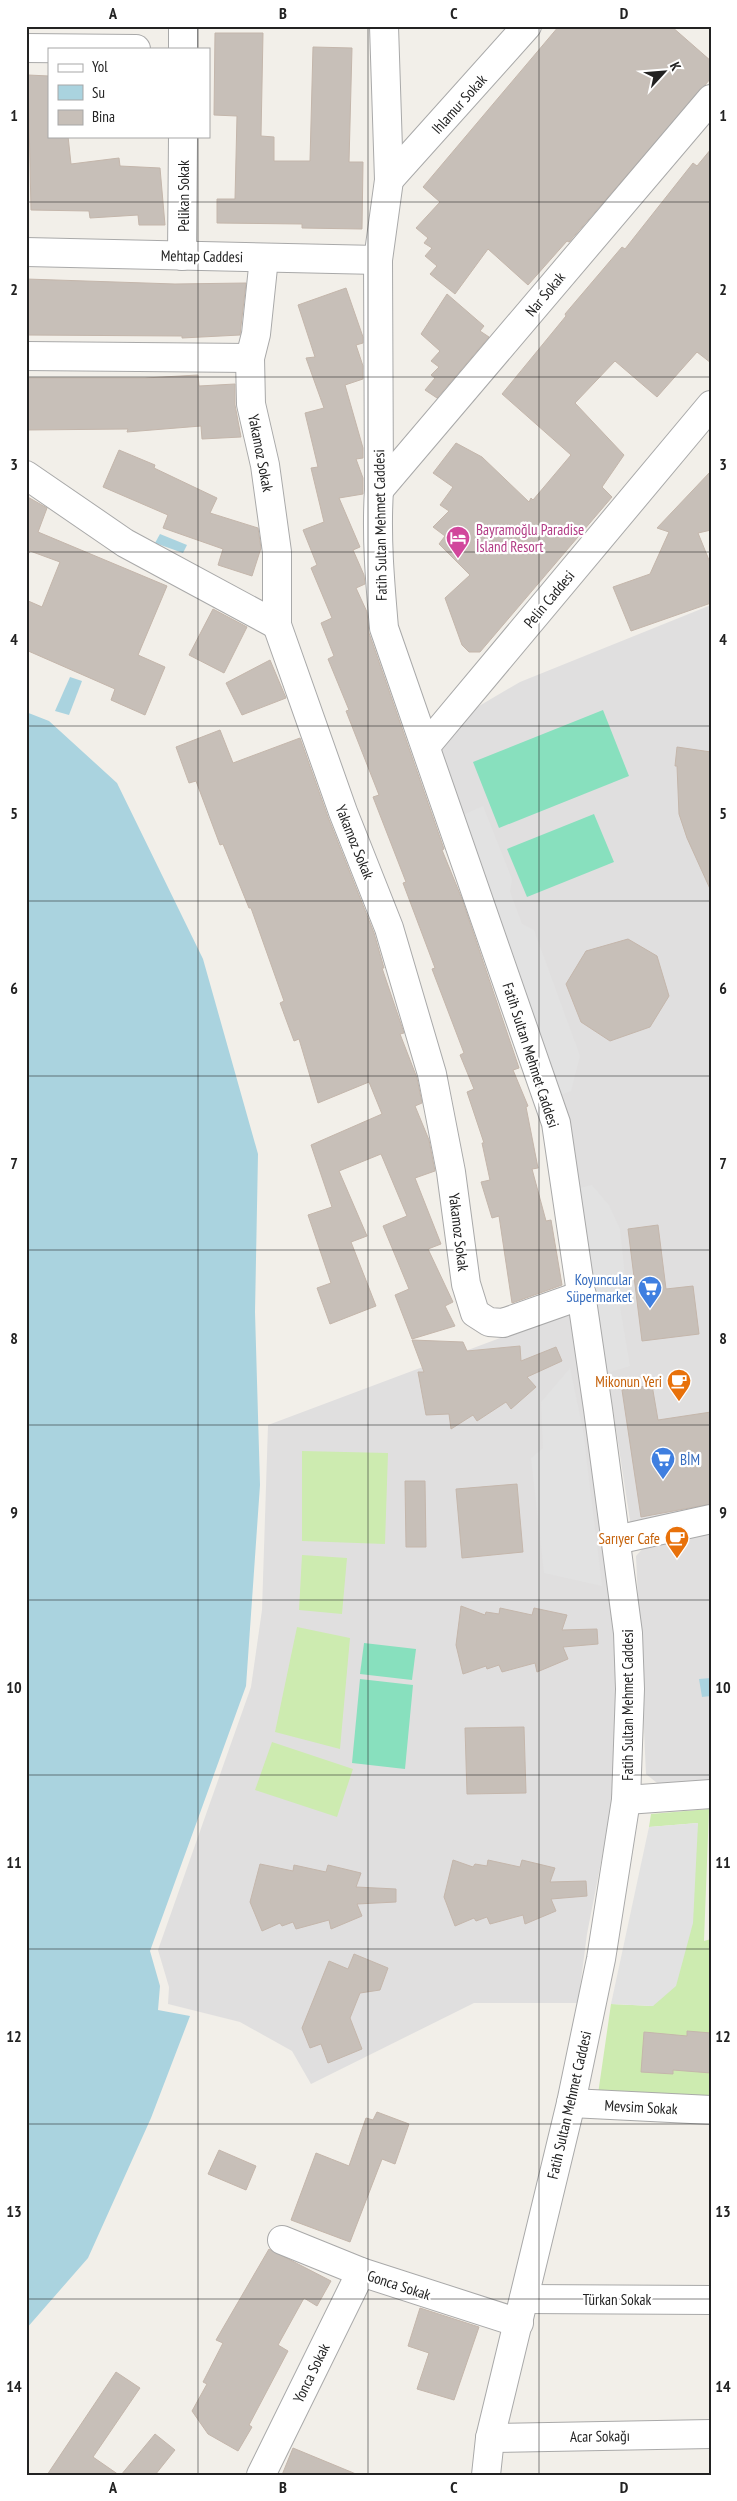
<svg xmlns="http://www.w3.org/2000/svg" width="737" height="2501" font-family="'PT Sans Narrow',sans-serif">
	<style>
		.residential { fill: #e0dfdf }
		.grass { fill: #cdebb0 }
		.pitch { fill: #88e0be }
		.parking { fill: #e2e2e2 }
		.water { fill: #aad3df }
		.building { fill: #c7bfb8; stroke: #c4b6ab }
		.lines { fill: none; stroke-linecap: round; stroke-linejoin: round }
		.minor-casing { stroke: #a9a9a9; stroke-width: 30 }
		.minor { stroke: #fff; stroke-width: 28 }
		.grid { fill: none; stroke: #222; stroke-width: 1; stroke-opacity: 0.55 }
		.labels { text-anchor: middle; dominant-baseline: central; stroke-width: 4.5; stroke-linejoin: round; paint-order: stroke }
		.street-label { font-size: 15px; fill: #222; stroke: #fff }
		.hotel-label { font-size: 15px; fill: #b23c85; stroke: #fff; text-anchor: start }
		.shop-label { font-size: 15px; fill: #366cbe; stroke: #fff; text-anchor: end }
		.food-label { font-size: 15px; fill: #c56008; stroke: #fff; text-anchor: end }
		.neatline { fill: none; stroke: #222; stroke-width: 2 }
		.grid-label { font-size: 16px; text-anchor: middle; font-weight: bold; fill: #222 }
	</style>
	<rect width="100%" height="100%" fill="#f2efe9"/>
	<g class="residential">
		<path d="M 711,605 L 711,1510 L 631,1527 L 579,1188 L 435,746 L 479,706 L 520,682 Z"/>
		<path d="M 577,1309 L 619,1661 L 613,1801 L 587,1934 L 578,2003 L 474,2003 L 311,2084 L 292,2051 L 240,2022 L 168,2004 L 169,1987 L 158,1950 L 251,1687 L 262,1610 L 268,1425 Z"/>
		<path d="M 711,1530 L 711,1784 L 662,1787 L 646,1774 L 636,1556 L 647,1544 Z"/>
	</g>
	<g class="grass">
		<path d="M 302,1451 L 388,1453 L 385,1544 L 302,1541 Z"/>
		<path d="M 302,1555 L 347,1558 L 342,1614 L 299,1610 Z"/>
		<path d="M 297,1627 L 350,1638 L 340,1749 L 275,1732 Z"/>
		<path d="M 272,1742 L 353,1769 L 337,1817 L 255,1790 Z"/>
		<path d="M 709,1809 L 704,1941 L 711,1939 L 711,2102 L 598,2094 L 611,2004 L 653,2006 L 698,1823 L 649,1827 L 651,1814 Z"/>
	</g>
	<g class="pitch">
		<path d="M 603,710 L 629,776 L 499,828 L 473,762 Z"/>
		<path d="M 594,814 L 614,862 L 527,897 L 507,849 Z"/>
		<path d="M 364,1643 L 416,1649 L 412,1680 L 360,1674 Z"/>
		<path d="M 360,1679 L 413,1685 L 405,1769 L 352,1763 Z"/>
	</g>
	<g class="parking">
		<path d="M 483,806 L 512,879 L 510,892 L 522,924 L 534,930 L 580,1056 L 571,1091 L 556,1097 L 463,815 Z"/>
		<path d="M 592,1185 L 609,1205 L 620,1229 L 628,1304 L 620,1307 L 630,1366 L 607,1373 L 579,1188 Z"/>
		<path d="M 570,1368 L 583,1430 L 602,1586 L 544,1573 L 531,1458 L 543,1448 L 541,1402 Z"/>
		<path d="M 698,1823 L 693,1923 L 676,1986 L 653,2006 L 611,2004 L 649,1827 Z"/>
	</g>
	<g class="water">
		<path d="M 160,534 L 187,545 L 183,553 L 155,543 Z"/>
		<path d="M 70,677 L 82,681 L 69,715 L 55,711 Z"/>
		<path d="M 26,712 L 49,721 L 117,783 L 203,959 L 258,1154 L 255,1312 L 260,1485 L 246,1686 L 150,1951 L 160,1986 L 158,2010 L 190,2016 L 151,2118 L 88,2258 L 26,2329 Z"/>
		<path d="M 711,1678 L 711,1696 L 702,1697 L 699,1679 Z"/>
	</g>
	<g class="building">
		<path d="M 559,26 L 671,26 L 711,61 L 711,78 L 569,242 L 567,241 L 528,285 L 488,249 L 455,294 L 430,274 L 437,266 L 425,256 L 432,248 L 424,243 L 428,238 L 416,228 L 440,202 L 423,187 Z"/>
		<path d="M 215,33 L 263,33 L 261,136 L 274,137 L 274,161 L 310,161 L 313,47 L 352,48 L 349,162 L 363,162 L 362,229 L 302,228 L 302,224 L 217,223 L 217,199 L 235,199 L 237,116 L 214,115 Z"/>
		<path d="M 28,75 L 49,76 L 49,136 L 68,136 L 71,164 L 119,158 L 120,166 L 160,168 L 165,225 L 139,225 L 138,215 L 90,218 L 89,211 L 31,210 Z"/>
		<path d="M 711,149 L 711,363 L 697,352 L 657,397 L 615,361 L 575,403 L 624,455 L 602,487 L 612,497 L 480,652 L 469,652 L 462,645 L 445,598 L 470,575 L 439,544 L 445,536 L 433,527 L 449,511 L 440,505 L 453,487 L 433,473 L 456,443 L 482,457 L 529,502 L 531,498 L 533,500 L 571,455 L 502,394 L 566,316 L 565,314 L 622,247 L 625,249 L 693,163 L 697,166 Z"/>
		<path d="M 26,279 L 175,284 L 246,283 L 240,335 L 182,338 L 182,336 L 26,335 Z"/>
		<path d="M 346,288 L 363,337 L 363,343 L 356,345 L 363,366 L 363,379 L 345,385 L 363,448 L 363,458 L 356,459 L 363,478 L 363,494 L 339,498 L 360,547 L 353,550 L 364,575 L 365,584 L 356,588 L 367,612 L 369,633 L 444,849 L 442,850 L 462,899 L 519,1068 L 513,1070 L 528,1106 L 526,1107 L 538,1168 L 532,1169 L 546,1221 L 551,1220 L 562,1285 L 512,1303 L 499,1216 L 492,1218 L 481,1182 L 490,1180 L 482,1143 L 484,1143 L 467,1092 L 474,1089 L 460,1055 L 464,1053 L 432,969 L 435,968 L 403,883 L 406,882 L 373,797 L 379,795 L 346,711 L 349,710 L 328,659 L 334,656 L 321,623 L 332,618 L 311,568 L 317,565 L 303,530 L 324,522 L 311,468 L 318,467 L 305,413 L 324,408 L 306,358 L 315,357 L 298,305 Z"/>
		<path d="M 447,294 L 484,326 L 480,331 L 489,337 L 437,398 L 425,390 L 435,378 L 431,375 L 439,367 L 431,361 L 440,351 L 421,334 Z"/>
		<path d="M 198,375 L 199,386 L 235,384 L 235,405 L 241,437 L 202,439 L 201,426 L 127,432 L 128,429 L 26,430 L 26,378 L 145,378 Z"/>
		<path d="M 119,450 L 155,465 L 154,468 L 217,498 L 210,513 L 258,528 L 261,548 L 252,576 L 218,565 L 223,549 L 163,528 L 168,515 L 103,487 Z"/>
		<path d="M 711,471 L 711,530 L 698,533 L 711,565 L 711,603 L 631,631 L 613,587 L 650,574 L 669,532 L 657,528 Z"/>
		<path d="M 26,496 L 47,508 L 38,532 L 167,586 L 138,655 L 165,667 L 145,715 L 111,700 L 115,689 L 26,650 L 26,600 L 42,607 L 60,562 L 30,551 L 26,558 Z"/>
		<path d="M 213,609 L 247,627 L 224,673 L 189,655 Z"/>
		<path d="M 270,660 L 286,698 L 242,715 L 226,683 Z"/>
		<path d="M 220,730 L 233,763 L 300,738 L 328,817 L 374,933 L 384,968 L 382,968 L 404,1033 L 400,1034 L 417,1078 L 422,1103 L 415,1106 L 429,1140 L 435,1171 L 415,1178 L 441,1244 L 428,1249 L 453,1302 L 445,1306 L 455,1326 L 412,1339 L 395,1295 L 409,1289 L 383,1226 L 407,1216 L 381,1154 L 339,1171 L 367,1236 L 351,1242 L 376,1306 L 330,1324 L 317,1288 L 331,1283 L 308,1215 L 332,1207 L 311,1145 L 382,1114 L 369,1082 L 318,1103 L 299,1039 L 294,1041 L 280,1003 L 284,1001 L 251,908 L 249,908 L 223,844 L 220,845 L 196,781 L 189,783 L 176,747 Z"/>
		<path d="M 677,747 L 711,752 L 711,891 L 687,838 L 679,814 L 677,766 L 675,766 Z"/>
		<path d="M 628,939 L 657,956 L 669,996 L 650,1027 L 610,1041 L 581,1022 L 566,984 L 586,951 Z"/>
		<path d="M 658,1225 L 666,1289 L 693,1286 L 699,1334 L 642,1341 L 628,1229 Z"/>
		<path d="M 412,1340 L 463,1342 L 467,1351 L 520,1346 L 521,1361 L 556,1347 L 562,1361 L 527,1377 L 536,1387 L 511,1409 L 506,1402 L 477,1421 L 473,1415 L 451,1429 L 449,1414 L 426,1415 L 418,1372 L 424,1372 Z"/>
		<path d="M 652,1385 L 658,1420 L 711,1412 L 711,1504 L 641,1517 L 622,1390 Z"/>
		<path d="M 405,1481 L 425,1481 L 426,1547 L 406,1547 Z"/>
		<path d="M 517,1484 L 523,1552 L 462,1558 L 456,1489 Z"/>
		<path d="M 461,1606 L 485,1615 L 486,1612 L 499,1614 L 500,1608 L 532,1615 L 534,1608 L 567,1615 L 562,1630 L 597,1629 L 598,1644 L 563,1647 L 568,1659 L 537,1672 L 535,1663 L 502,1672 L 499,1665 L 487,1669 L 486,1666 L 463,1674 L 456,1645 Z"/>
		<path d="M 524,1727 L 526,1793 L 467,1794 L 465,1728 Z"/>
		<path d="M 453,1860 L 473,1867 L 475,1864 L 487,1866 L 488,1860 L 520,1867 L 522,1860 L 555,1868 L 550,1882 L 586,1881 L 587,1896 L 551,1899 L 556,1911 L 525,1924 L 523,1915 L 490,1924 L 487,1917 L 476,1921 L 474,1918 L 455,1926 L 444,1897 Z"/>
		<path d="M 260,1864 L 293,1871 L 294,1865 L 326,1872 L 328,1865 L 361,1873 L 356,1887 L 396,1889 L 396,1902 L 357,1904 L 362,1916 L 331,1929 L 329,1920 L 296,1929 L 293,1922 L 282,1926 L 280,1923 L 262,1931 L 250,1902 Z"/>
		<path d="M 354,1954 L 388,1968 L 380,1990 L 360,1993 L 350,2018 L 362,2049 L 328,2063 L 321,2044 L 310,2048 L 302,2028 L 329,1961 L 348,1969 Z"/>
		<path d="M 687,2031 L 711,2033 L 711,2073 L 673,2070 L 673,2074 L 641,2072 L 644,2032 L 687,2036 Z"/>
		<path d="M 377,2112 L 409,2124 L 395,2164 L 382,2159 L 350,2242 L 291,2220 L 316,2153 L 349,2166 L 366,2118 L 373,2120 Z"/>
		<path d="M 219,2150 L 256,2166 L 246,2190 L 208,2174 Z"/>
		<path d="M 269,2249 L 331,2281 L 317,2306 L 304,2298 L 278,2345 L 288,2351 L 249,2425 L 252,2427 L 238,2451 L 208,2434 L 192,2411 L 207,2384 L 203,2382 L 223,2343 L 216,2340 Z"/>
		<path d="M 420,2308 L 479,2327 L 454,2400 L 417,2389 L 429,2353 L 408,2346 Z"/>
		<path d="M 116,2372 L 140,2388 L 93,2457 L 119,2475 L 47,2475 Z"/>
		<path d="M 155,2434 L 175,2450 L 155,2475 L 121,2475 Z"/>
		<path d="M 293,2448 L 356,2474 L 356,2475 L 282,2475 Z"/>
	</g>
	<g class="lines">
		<defs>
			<g id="minor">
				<path d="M 384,26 L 389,180 L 378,260 L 379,490 C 376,536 380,582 384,628 L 556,1123 L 598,1409 L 628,1633 L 630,1689 L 626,1800 L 601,1959 L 571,2103 L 490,2438 L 486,2475"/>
				<path d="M 26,48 L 136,49"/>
				<path d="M 183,49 L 183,26"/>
				<path d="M 389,180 L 527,26"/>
				<path d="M 26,252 L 378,260"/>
				<path d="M 182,256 L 183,136"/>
				<path d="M 264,258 L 256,334 L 250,358 L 251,404 L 265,465 L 277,552 L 277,625 L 343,812 L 389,928 L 432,1074 L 451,1172 L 466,1284 L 475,1313 L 489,1322 L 503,1323 L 582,1295"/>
				<path d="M 26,356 L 250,358"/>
				<path d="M 26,475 L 125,543 L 277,625"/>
				<path d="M 379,490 L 711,99"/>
				<path d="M 426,746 L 711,405"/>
				<path d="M 616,1540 L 711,1519"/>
				<path d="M 626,1800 L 711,1794"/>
				<path d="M 571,2103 L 711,2110"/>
				<path d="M 282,2240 L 361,2272 L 519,2323"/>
				<path d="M 524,2299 L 711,2300"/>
				<path d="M 490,2438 L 711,2434"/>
				<path d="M 261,2475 L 361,2272"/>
			</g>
		</defs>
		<use href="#minor" class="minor-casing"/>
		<use href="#minor" class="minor"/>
	</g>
	<path class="grid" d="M 198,26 L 198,49M 368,26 L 368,2475M 539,26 L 539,2475M 198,136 L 198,2475M 26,202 L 711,202M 26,377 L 711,377M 26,552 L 711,552M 26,726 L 711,726M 26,901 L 711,901M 26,1076 L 711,1076M 26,1250 L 711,1250M 26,1425 L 711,1425M 26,1600 L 711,1600M 26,1775 L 711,1775M 26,1949 L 711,1949M 26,2124 L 711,2124M 26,2299 L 711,2299"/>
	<defs>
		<symbol id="hotel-pin" viewBox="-11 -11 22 30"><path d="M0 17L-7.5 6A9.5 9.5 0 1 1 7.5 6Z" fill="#d1479c" stroke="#fff"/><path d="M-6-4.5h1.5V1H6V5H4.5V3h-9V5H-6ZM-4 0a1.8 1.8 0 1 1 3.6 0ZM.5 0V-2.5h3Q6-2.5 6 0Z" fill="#fff"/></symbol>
		<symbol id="supermarket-pin" viewBox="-11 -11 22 30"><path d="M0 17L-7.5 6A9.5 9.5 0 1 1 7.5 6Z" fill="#3f7fe0" stroke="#fff"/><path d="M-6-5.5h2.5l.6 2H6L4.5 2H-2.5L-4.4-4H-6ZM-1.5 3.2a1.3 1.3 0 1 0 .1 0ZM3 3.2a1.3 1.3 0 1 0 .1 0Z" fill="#fff"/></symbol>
		<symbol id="cafe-pin" viewBox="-11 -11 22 30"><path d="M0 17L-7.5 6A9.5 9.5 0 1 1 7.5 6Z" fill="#e8710a" stroke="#fff"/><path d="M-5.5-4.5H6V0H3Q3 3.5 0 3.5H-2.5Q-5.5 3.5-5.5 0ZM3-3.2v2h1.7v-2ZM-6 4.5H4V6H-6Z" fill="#fff"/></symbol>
	</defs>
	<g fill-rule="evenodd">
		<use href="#hotel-pin" x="444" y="524" width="28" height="38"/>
		<use href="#supermarket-pin" x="636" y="1274" width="28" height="38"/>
		<use href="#cafe-pin" x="665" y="1367" width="28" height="38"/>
		<use href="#supermarket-pin" x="649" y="1445" width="28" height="38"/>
		<use href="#cafe-pin" x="663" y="1524" width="28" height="38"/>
	</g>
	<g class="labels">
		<g class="street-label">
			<text transform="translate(459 104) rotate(-48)">Ihlamur Sokak</text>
			<text transform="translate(183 196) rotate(-90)">Pelikan Sokak</text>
			<text transform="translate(202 256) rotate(1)">Mehtap Caddesi</text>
			<text transform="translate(545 294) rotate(-50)">Nar Sokak</text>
			<text transform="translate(261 453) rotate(79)">Yakamoz Sokak</text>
			<text transform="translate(380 525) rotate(-91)">Fatih Sultan Mehmet Caddesi</text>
			<text transform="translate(549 599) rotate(-50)">Pelin Caddesi</text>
			<text transform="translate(355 842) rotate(68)">Yakamoz Sokak</text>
			<text transform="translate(531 1055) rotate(72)">Fatih Sultan Mehmet Caddesi</text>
			<text transform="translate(459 1232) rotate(83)">Yakamoz Sokak</text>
			<text transform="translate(627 1705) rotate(-90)">Fatih Sultan Mehmet Caddesi</text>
			<text transform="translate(569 2105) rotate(-77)">Fatih Sultan Mehmet Caddesi</text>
			<text transform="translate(641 2107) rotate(3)">Mevsim Sokak</text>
			<text transform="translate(399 2285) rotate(18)">Gonca Sokak</text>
			<text x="617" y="2299">Türkan Sokak</text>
			<text transform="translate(311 2373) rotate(-64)">Yonca Sokak</text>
			<text transform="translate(600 2436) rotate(-1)">Acar Sokağı</text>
		</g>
		<g class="hotel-label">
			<text x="476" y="529">Bayramoğlu Paradise<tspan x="476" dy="17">İsland Resort</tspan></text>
		</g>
		<g class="shop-label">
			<text x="632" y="1279">Koyuncular<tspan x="632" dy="17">Süpermarket</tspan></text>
			<text x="680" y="1459" text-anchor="start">BİM</text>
		</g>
		<g class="food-label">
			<text x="662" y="1381">Mikonun Yeri</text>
			<text x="660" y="1538">Sarıyer Cafe</text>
		</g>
	</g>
	<rect width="737" height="2501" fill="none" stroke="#ffffff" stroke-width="55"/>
	<rect x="48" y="48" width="162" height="90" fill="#ffffff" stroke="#a7a7a7"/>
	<rect x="58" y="64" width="25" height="8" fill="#ffffff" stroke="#a7a7a7"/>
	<text x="92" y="72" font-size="15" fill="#222222">Yol</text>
	<rect x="58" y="85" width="25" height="15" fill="#aad3df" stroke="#a7a7a7"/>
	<text x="92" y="98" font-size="15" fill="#222222">Su</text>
	<rect x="58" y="110" width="25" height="15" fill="#c7bfb8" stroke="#a7a7a7"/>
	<text x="92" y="122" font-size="15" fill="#222222">Bina</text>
	<g transform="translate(664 72) rotate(64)" stroke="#ffffff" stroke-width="4" paint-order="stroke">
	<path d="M0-4L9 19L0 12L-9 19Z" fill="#222222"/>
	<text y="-8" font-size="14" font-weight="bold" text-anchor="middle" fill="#222222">K</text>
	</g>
	<rect x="28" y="28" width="682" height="2446" class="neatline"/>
	<g class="grid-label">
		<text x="113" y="19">A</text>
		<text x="283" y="19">B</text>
		<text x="454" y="19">C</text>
		<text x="624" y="19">D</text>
		<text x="14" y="121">1</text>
		<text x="723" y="121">1</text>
		<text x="14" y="295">2</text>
		<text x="723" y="295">2</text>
		<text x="14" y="470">3</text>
		<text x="723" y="470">3</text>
		<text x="14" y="645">4</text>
		<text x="723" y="645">4</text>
		<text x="14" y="819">5</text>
		<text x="723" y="819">5</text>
		<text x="14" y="994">6</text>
		<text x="723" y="994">6</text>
		<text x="14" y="1169">7</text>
		<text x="723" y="1169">7</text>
		<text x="14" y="1344">8</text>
		<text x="723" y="1344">8</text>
		<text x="14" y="1518">9</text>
		<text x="723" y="1518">9</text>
		<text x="14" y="1693">10</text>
		<text x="723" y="1693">10</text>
		<text x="14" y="1868">11</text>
		<text x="723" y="1868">11</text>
		<text x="14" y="2042">12</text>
		<text x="723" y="2042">12</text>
		<text x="14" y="2217">13</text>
		<text x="723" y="2217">13</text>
		<text x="14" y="2392">14</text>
		<text x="723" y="2392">14</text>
		<text x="113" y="2493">A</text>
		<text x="283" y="2493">B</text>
		<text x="454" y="2493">C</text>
		<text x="624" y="2493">D</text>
	</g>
</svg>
